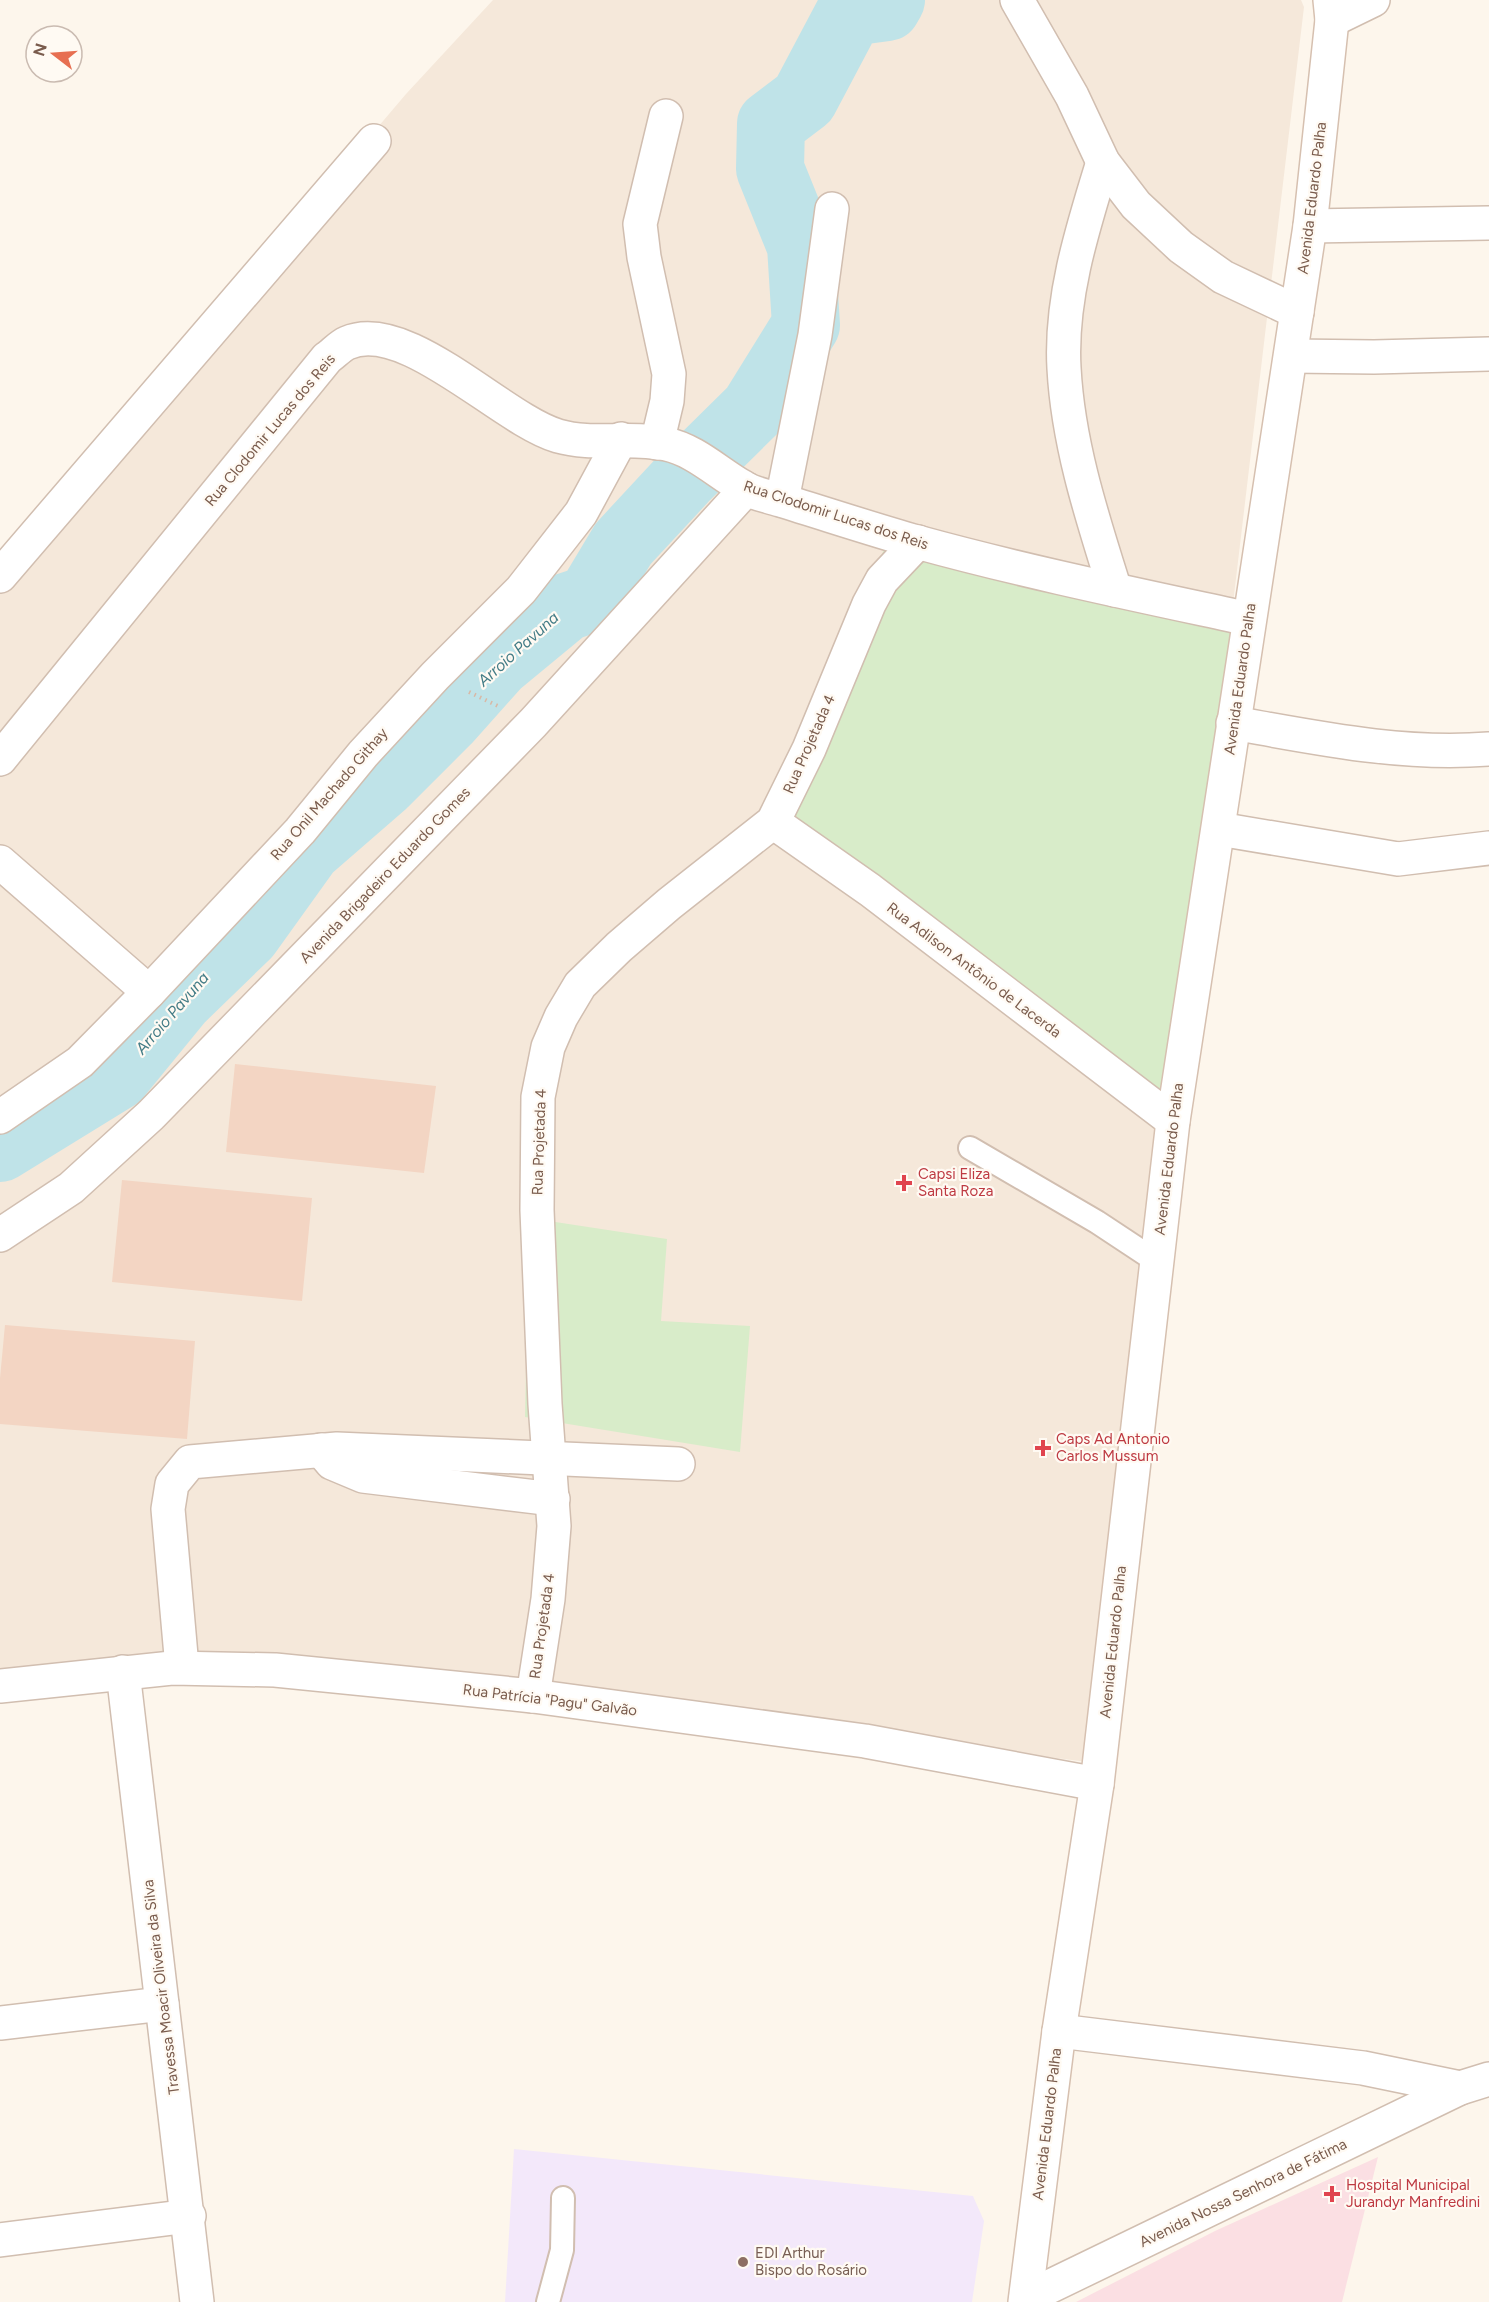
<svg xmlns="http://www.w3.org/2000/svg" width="1489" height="2302" font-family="Figtree,sans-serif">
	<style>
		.residential { fill: #f5e8da }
		.education { fill: #f3e8fa }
		.medical { fill: #fbdfe3 }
		.green { fill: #d8ecc9 }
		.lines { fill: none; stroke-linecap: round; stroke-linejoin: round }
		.stream { stroke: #a5d3da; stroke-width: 10 }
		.river { stroke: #bfe3e8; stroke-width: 68 }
		.building { fill: #f3d5c3 }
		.lane-casing { stroke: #d1beb0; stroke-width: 26 }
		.street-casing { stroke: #d1beb0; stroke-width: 36 }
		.secondary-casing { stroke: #d6c0b0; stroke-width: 36 }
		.path { stroke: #d9b8a5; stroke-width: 4; stroke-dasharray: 1.5 4.5; stroke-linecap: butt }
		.lane { stroke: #fff; stroke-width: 22 }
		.street { stroke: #fff; stroke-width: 33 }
		.secondary { stroke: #fff; stroke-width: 33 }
		.health-dot { fill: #e0444e; stroke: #fffaf3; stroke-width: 2 }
		.education-dot { fill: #8d6e63; stroke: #fffaf3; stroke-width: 2 }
		.labels { text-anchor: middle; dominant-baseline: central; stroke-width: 4.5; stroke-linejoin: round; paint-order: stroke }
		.street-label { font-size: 15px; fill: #7a5c4d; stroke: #fffaf3 }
		.health-label { font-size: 15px; fill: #be3a42; stroke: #fffaf3; text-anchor: start }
		.education-label { font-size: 15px; fill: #785e54; stroke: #fffaf3; text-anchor: start }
		.water-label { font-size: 16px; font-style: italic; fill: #437c86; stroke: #fffaf3 }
	</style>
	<rect width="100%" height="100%" fill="#fdf6ec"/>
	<path class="residential" d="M 493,0 L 1301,0 L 1304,7 L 1095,1763 L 266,1655 L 0,1670 L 0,572 L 406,94 Z"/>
	<path class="education" d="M 514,2149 L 973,2196 L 984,2221 L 972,2302 L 505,2302 Z"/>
	<path class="medical" d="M 1378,2157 L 1342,2302 L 1076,2302 L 1215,2231 Z"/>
	<g class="green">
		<path d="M 889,537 L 1232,628 L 1161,1095 L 773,822 Z"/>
		<path d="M 529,1218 L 667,1239 L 661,1321 L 750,1326 L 740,1452 L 525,1417 Z"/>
	</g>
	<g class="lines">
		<path class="stream" d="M 849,0 L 850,12"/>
		<path class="river" d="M 0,1148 L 117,1076 L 180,999 L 247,934 L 308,849 L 384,783 L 447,720 L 497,664 L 566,607 L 590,599 L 623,544 L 686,476 L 754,409 L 806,325 L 801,246 L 770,169 L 771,124 L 804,99 L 850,12 L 887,7 L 891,0"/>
	</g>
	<g class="building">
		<path d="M 235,1064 L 436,1086 L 424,1173 L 226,1152 Z"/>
		<path d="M 122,1180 L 312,1198 L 302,1301 L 112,1282 Z"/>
		<path d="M 5,1325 L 195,1341 L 187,1439 L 0,1424 L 0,1378 Z"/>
	</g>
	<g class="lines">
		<defs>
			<g id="lane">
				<path d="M 970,1148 L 1097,1222 L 1156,1261"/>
				<path d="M 548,2302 L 562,2250 L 563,2198"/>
			</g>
			<g id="street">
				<path d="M 1017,0 L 1072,96 L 1103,162 L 1136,205 L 1181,247 L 1223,277 L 1297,312"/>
				<path d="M 1332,20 L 1373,0"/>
				<path d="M 1103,162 C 1083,227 1060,298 1064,368 C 1068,444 1092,517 1115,590"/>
				<path d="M 1310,226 L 1489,223"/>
				<path d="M 1291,356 L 1374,357 L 1489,354"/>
				<path d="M 657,443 L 667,401 L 669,374 L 644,257 L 640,224 L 666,116"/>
				<path d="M 782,500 L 815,335 L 832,209"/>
				<path d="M 0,576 L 374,141"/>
				<path d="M 1233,723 C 1318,738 1403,756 1489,749"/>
				<path d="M 0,759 L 327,358 C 333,354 340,346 347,343 C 406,317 501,419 558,436 C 593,446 630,436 666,444 C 695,450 718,473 743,487 C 753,494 768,496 780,500 C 826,514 871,529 917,542 C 1026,572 1138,595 1249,619"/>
				<path d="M 773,822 L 870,890 L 1173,1121"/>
				<path d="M 1219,829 L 1398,859 L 1489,848"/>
				<path d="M 0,862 L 149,992"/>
				<path d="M 0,1117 L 80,1062 L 149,992 L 300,831 L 363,754 L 435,676 L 521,590 L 581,513 L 621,439"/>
				<path d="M 0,1235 L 71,1188 L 151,1115 L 533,723 L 746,489"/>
				<path d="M 321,1450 L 332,1463 L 363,1476 L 553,1499"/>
				<path d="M 182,1667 L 168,1509 L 172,1484 L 190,1462 L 337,1449 L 678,1464"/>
				<path d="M 123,1672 L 197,2302"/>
				<path d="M 0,1686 L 172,1668 L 275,1670 L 533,1696 L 865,1741 L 1097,1784"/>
				<path d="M 533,1696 L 548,1599 L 554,1526 L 545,1404 L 537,1210 L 538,1097 L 548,1047 L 561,1017 L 580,985 L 619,947 L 669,904 L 773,822 L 809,749 L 869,604 L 882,580 L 918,542"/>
				<path d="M 0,2023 L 162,2004"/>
				<path d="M 1059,2031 L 1363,2068 L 1460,2088"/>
				<path d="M 0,2240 L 189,2216"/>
				<path d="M 1026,2298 L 1460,2088 L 1489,2079"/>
			</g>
			<path id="secondary" d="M 1025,2302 L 1059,2031 L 1097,1784 L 1173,1121 L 1310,226 L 1332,20 L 1330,0"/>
		</defs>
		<use href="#lane" class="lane-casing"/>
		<use href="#street" class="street-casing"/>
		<use href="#secondary" class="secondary-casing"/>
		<path class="path" d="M 469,692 L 500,707"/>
		<use href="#lane" class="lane"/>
		<use href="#street" class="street"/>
		<use href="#secondary" class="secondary"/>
	</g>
	<g class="health-dot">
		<path d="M901 1174h6v6h6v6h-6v6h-6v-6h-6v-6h6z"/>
		<path d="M1040 1439h6v6h6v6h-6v6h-6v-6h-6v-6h6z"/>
		<path d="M1329 2185h6v6h6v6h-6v6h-6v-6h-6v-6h6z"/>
	</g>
	<circle class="education-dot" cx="743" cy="2262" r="6"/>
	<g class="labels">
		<g class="street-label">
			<text transform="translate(1312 198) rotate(-83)">Avenida Eduardo Palha</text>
			<text transform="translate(270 430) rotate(-50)">Rua Clodomir Lucas dos Reis</text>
			<text transform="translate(836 515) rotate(18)">Rua Clodomir Lucas dos Reis</text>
			<text transform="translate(1240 679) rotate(-82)">Avenida Eduardo Palha</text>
			<text transform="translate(809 744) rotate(-66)">Rua Projetada 4</text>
			<text transform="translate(329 794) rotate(-49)">Rua Onil Machado Githay</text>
			<text transform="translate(385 875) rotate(-46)">Avenida Brigadeiro Eduardo Gomes</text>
			<text transform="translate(974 970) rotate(37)">Rua Adilson Antônio de Lacerda</text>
			<text transform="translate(539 1142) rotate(-88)">Rua Projetada 4</text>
			<text transform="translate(1169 1159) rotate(-83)">Avenida Eduardo Palha</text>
			<text transform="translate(542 1626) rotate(-82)">Rua Projetada 4</text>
			<text transform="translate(1113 1642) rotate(-84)">Avenida Eduardo Palha</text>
			<text transform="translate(550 1700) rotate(7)">Rua Patrícia "Pagu" Galvão</text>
			<text transform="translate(161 1987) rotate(-97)">Travessa Moacir Oliveira da Silva</text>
			<text transform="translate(1047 2124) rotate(-83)">Avenida Eduardo Palha</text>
			<text transform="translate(1243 2193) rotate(-26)">Avenida Nossa Senhora de Fátima</text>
		</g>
		<g class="health-label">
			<text x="918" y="1174">Capsi Eliza<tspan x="918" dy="17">Santa Roza</tspan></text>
			<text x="1056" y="1439">Caps Ad Antonio<tspan x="1056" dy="17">Carlos Mussum</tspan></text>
			<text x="1346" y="2185">Hospital Municipal<tspan x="1346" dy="17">Jurandyr Manfredini</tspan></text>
		</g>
		<g class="education-label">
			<text x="755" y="2253">EDI Arthur<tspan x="755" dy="17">Bispo do Rosário</tspan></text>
		</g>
		<g class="water-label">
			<text transform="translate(518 649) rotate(-42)">Arroio Pavuna</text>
			<text transform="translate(172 1013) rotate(-49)">Arroio Pavuna</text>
		</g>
	</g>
	<g transform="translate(54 54) rotate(287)"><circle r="28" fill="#fffaf3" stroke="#cabbb1" stroke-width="1.5"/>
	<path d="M0-4.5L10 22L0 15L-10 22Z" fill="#e76f51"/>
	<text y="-9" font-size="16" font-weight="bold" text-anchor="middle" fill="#7a5c4d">N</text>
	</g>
</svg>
